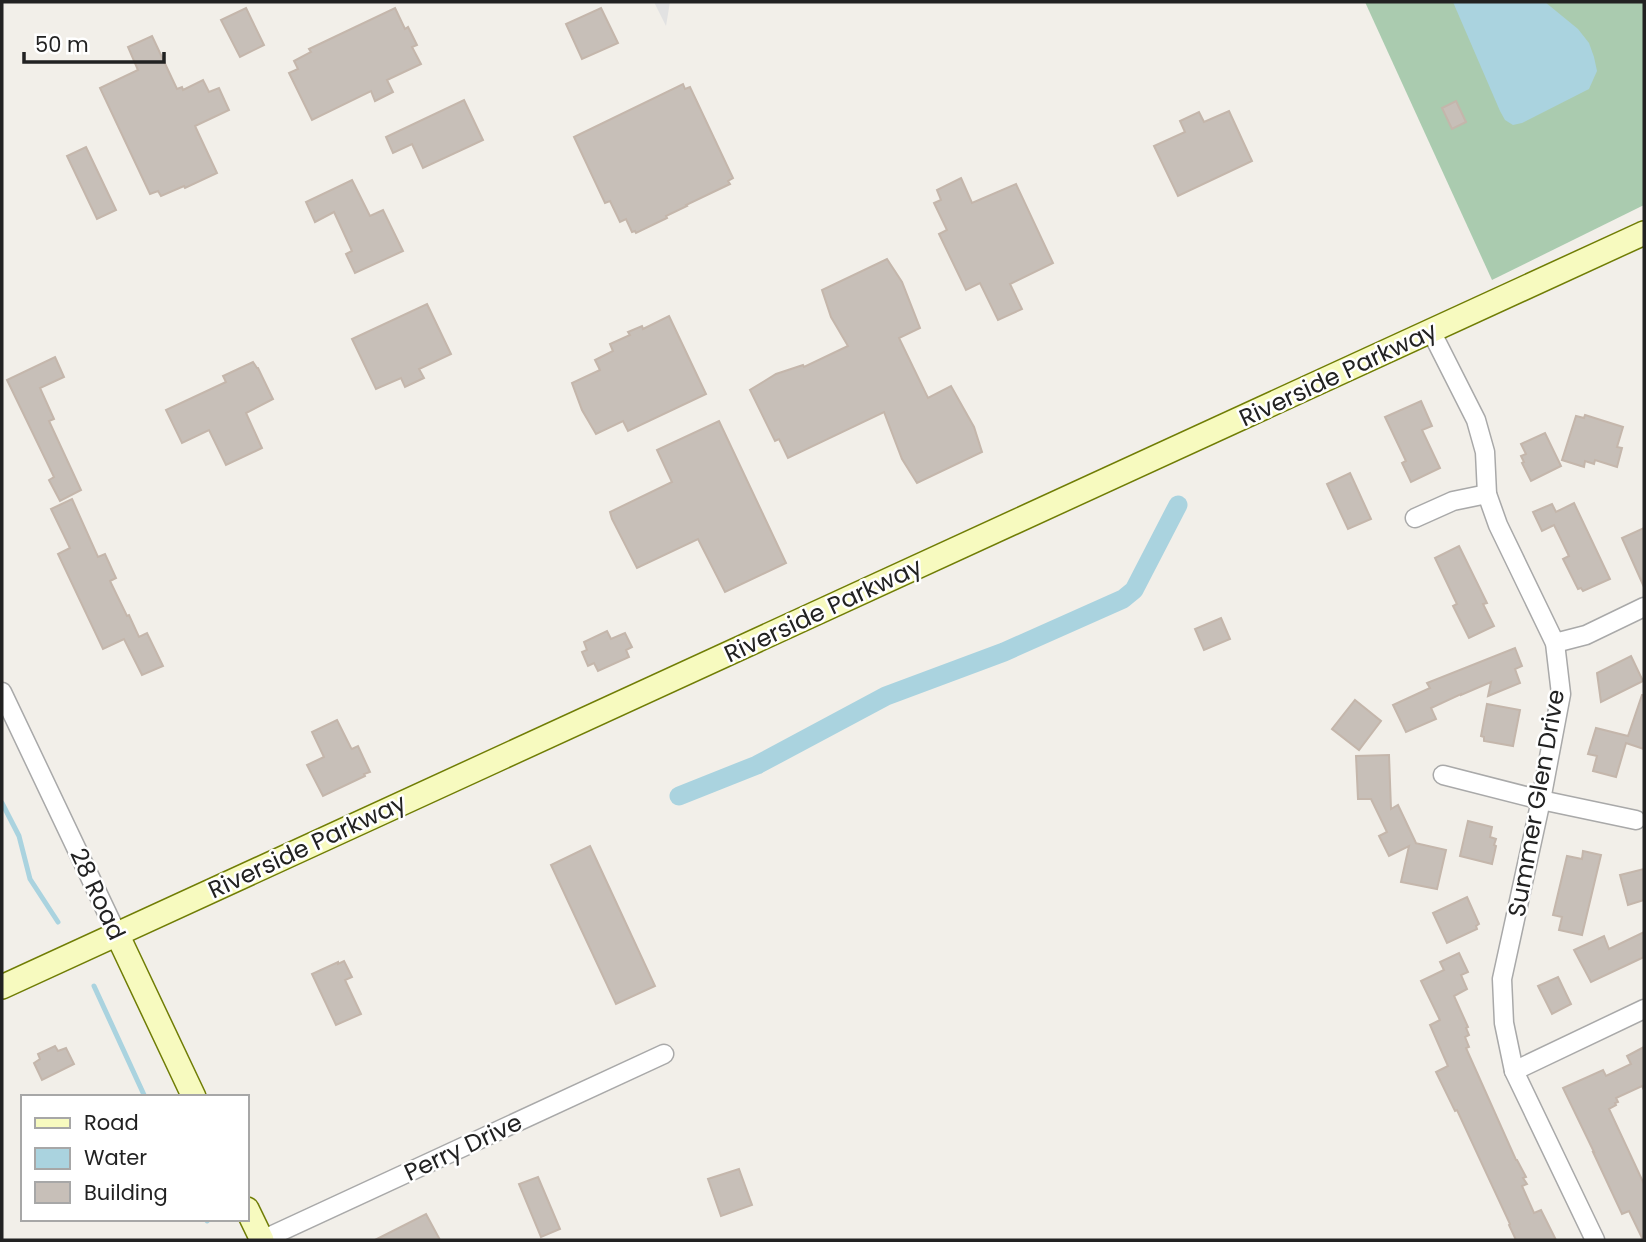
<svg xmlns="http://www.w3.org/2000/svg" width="1646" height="1242" font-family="Poppins,sans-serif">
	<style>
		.cemetery { fill: #aacbaf }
		.parking { fill: #e2e2e2 }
		.water { fill: #aad3df }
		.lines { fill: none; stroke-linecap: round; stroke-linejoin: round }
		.stream { stroke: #aad3df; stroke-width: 5 }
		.canal { stroke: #aad3df; stroke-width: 19 }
		.building { fill: #c7bfb8; stroke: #c4b6ab; stroke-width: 2 }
		.street-casing { stroke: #a9a9a9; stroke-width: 21 }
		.secondary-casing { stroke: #707d05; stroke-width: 26 }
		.street { stroke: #fff; stroke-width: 18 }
		.secondary { stroke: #f7fabf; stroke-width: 23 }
		.labels { text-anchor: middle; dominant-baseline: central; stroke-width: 5; stroke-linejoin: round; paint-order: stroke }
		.street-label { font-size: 24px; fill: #222; stroke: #fff }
	</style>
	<rect width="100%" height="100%" fill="#f2efe9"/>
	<path class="cemetery" d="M 1365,2 L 1644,2 L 1644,205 L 1492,280 Z"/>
	<path class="parking" d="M 654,2 L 670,2 L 666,26 Z"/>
	<path class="water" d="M 1453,2 L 1545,2 L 1578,29 L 1589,43 L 1594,57 L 1597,71 L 1589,89 L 1522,123 L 1513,125 L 1505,120 L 1500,111 Z"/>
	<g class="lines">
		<g class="stream">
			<path d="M 2,803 L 19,836 L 30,879 L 58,922"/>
			<path d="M 94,986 L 145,1097"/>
			<path d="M 206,1219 L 207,1221"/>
		</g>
		<path class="canal" d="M 679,796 L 757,765 L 886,696 L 1004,652 L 1123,599 L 1134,590 L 1178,505"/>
	</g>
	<g class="building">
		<path d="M 246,8 L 264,45 L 240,57 L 221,20 Z"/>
		<path d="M 395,8 L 405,29 L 408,27 L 417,45 L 412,47 L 421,64 L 387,80 L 393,92 L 375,101 L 371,91 L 312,120 L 289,73 L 298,69 L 294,61 L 311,52 L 309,49 Z"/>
		<path d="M 601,8 L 618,43 L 582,59 L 566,24 Z"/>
		<path d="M 152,36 L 177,89 L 182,87 L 183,90 L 203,80 L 209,92 L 219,88 L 229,110 L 195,126 L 217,173 L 185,188 L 184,186 L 161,196 L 158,191 L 150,194 L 100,88 L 138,70 L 128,47 Z"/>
		<path d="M 683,84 L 685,89 L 690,87 L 733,178 L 728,181 L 730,184 L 686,205 L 687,206 L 666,216 L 667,218 L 636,233 L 635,231 L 632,232 L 626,219 L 620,222 L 610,201 L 605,203 L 574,137 Z"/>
		<path d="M 464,100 L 483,140 L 423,168 L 412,144 L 393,153 L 386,137 Z"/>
		<path d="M 1456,101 L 1466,122 L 1452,129 L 1442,108 Z"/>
		<path d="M 1229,111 L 1252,161 L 1178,196 L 1154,146 L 1185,132 L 1180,121 L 1199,112 L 1204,122 Z"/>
		<path d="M 86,147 L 116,210 L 97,219 L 67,156 Z"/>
		<path d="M 961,178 L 972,203 L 1016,184 L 1053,263 L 1010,284 L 1022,309 L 998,320 L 980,283 L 966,290 L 939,234 L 947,230 L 934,203 L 941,200 L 937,190 Z"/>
		<path d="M 352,180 L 370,216 L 383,210 L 403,251 L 355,273 L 346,254 L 352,251 L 334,212 L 315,222 L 306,202 Z"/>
		<path d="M 887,259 L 902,282 L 920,328 L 899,338 L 928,398 L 951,386 L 974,427 L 982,452 L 917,483 L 902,459 L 884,412 L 788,458 L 779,439 L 775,441 L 750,390 L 776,374 L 803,365 L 804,367 L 848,346 L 831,317 L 822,290 Z"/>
		<path d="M 427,304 L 451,354 L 419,369 L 424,378 L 405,387 L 401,378 L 376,389 L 352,339 Z"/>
		<path d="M 669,316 L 706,394 L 628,431 L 623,421 L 596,434 L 582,410 L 572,383 L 600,370 L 595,360 L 613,351 L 610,344 L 630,335 L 628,332 L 642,326 L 643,329 Z"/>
		<path d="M 55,357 L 64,377 L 40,388 L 54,419 L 49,421 L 81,490 L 60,501 L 49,480 L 54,477 L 7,380 Z"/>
		<path d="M 253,362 L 257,368 L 258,368 L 273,399 L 246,413 L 262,448 L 226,465 L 209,430 L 182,443 L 166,410 L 226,382 L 223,376 Z"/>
		<path d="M 1421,401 L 1432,426 L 1422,430 L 1440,468 L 1411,482 L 1402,463 L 1406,461 L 1385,417 Z"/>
		<path d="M 1585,415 L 1623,427 L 1617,447 L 1622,448 L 1617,467 L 1595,460 L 1594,464 L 1585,461 L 1584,467 L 1562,460 L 1576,416 L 1584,418 Z"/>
		<path d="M 719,421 L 786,563 L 725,592 L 698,539 L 637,568 L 612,519 L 610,512 L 672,482 L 657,450 Z"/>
		<path d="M 1545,433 L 1561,466 L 1531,481 L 1522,463 L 1524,462 L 1521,456 L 1526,454 L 1521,444 Z"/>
		<path d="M 1350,473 L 1371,519 L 1348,529 L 1327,484 Z"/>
		<path d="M 72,499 L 98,557 L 105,554 L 116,578 L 110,581 L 127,616 L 129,615 L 139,637 L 147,633 L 163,666 L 142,675 L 124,639 L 103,649 L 58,554 L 70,548 L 51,509 Z"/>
		<path d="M 1574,503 L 1610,579 L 1583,591 L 1581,588 L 1578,589 L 1563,559 L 1569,556 L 1554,525 L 1542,531 L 1533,512 L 1552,504 L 1556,512 Z"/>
		<path d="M 1644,528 L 1644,587 L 1622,538 Z"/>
		<path d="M 1459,546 L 1487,603 L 1483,604 L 1494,626 L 1469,638 L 1453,606 L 1457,604 L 1435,558 Z"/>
		<path d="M 1221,618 L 1230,639 L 1204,650 L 1195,629 Z"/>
		<path d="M 607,631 L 611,639 L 625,633 L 632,647 L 626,650 L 629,657 L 598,671 L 594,663 L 588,666 L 582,652 L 587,650 L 584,642 Z"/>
		<path d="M 1515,648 L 1522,666 L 1515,669 L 1520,683 L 1488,696 L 1491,682 L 1461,695 L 1461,694 L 1431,708 L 1436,719 L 1406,732 L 1393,705 L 1430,688 L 1427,683 Z"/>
		<path d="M 1631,656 L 1643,681 L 1601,702 L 1597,673 Z"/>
		<path d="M 1642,695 L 1644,695 L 1644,749 L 1626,743 L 1616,777 L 1593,771 L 1597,756 L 1588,754 L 1596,728 L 1628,736 Z"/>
		<path d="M 1355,700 L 1381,721 L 1359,750 L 1332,729 Z"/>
		<path d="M 1487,704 L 1520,710 L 1513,746 L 1484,741 L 1484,737 L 1481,736 Z"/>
		<path d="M 337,720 L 351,748 L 352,749 L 358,746 L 370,772 L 364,774 L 365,776 L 323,796 L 307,765 L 324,757 L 312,732 Z"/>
		<path d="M 1389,755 L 1391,809 L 1398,805 L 1416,843 L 1415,843 L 1446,850 L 1437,889 L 1401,882 L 1409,846 L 1389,856 L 1379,836 L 1387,832 L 1371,799 L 1358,799 L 1356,756 Z"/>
		<path d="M 1468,821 L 1492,827 L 1490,837 L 1496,839 L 1494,845 L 1496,846 L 1492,864 L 1460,856 Z"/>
		<path d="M 590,846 L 655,986 L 616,1004 L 551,865 Z"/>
		<path d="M 1583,851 L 1601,855 L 1582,935 L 1559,930 L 1562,917 L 1553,915 L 1567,856 L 1582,859 Z"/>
		<path d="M 1644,869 L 1644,900 L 1628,905 L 1620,875 Z"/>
		<path d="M 1467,897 L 1479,924 L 1476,926 L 1477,929 L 1447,943 L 1433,913 Z"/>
		<path d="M 1644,932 L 1644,957 L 1591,982 L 1574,950 L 1604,936 L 1609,949 Z"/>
		<path d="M 1459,953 L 1468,972 L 1461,975 L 1467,989 L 1454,996 L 1468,1027 L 1466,1028 L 1469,1035 L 1465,1037 L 1469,1047 L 1466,1048 L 1516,1160 L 1517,1160 L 1526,1177 L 1523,1178 L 1527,1184 L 1522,1186 L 1534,1213 L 1541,1210 L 1556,1240 L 1516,1240 L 1509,1225 L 1510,1224 L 1457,1110 L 1455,1111 L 1436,1072 L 1448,1066 L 1430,1025 L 1440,1020 L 1421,981 L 1444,970 L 1440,962 Z"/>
		<path d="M 344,961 L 352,977 L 345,980 L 361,1014 L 336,1025 L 312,974 L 338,962 L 338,964 Z"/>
		<path d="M 1558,977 L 1571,1004 L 1552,1014 L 1538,986 Z"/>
		<path d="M 55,1046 L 58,1051 L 66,1048 L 74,1064 L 42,1080 L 34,1063 L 40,1059 L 38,1054 Z"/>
		<path d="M 1644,1047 L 1644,1090 L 1642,1086 L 1616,1098 L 1618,1102 L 1615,1103 L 1616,1105 L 1609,1109 L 1644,1184 L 1644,1240 L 1643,1240 L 1629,1211 L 1622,1214 L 1593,1152 L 1594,1152 L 1563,1088 L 1603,1070 L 1606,1076 L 1631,1064 L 1627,1056 Z"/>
		<path d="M 739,1169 L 752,1205 L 721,1216 L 708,1179 Z"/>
		<path d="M 538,1177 L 560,1229 L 541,1237 L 519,1184 Z"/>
		<path d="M 426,1214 L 440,1240 L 375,1240 Z"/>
	</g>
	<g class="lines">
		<defs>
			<g id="street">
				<path d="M 1431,331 L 1476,420 L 1485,452 L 1487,494 L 1498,525 L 1555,643 L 1561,694 L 1541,800 L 1502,979 L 1504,1023 L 1514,1071 L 1595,1240"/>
				<path d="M 1415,518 L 1453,501 L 1487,494"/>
				<path d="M 1555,643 L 1586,635 L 1644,607"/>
				<path d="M 2,692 L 117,934"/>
				<path d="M 1443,775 L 1541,800 L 1636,820"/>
				<path d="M 1514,1071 L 1644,1009"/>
				<path d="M 262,1240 L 664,1054"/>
			</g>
			<g id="secondary">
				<path d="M 117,934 L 194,1097"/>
				<path d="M 2,987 L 1644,233"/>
				<path d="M 247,1209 L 262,1240"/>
			</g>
		</defs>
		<use href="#street" class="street-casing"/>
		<use href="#secondary" class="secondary-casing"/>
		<use href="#street" class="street"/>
		<use href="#secondary" class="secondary"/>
	</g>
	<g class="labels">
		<g class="street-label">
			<text transform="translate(1338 374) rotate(-25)">Riverside Parkway</text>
			<text transform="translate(823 610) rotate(-25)">Riverside Parkway</text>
			<text transform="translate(1536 803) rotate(-80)">Summer Glen Drive</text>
			<text transform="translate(307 846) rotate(-25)">Riverside Parkway</text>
			<text transform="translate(98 894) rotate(65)">28 Road</text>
			<text transform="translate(463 1147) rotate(-25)">Perry Drive</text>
		</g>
	</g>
	<rect width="1646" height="1242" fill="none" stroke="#222222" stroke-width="7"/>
	<rect x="21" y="1095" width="228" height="126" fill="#ffffff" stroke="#a7a7a7" stroke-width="2"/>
	<rect x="35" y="1118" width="35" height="10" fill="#f7fabf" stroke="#a7a7a7" stroke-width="2"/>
	<text x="84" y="1130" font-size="21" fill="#222222">Road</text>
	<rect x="35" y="1148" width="35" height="21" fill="#aad3df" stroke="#a7a7a7" stroke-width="2"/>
	<text x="84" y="1165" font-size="21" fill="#222222">Water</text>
	<rect x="35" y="1182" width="35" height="21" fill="#c7bfb8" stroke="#a7a7a7" stroke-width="2"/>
	<text x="84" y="1200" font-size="21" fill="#222222">Building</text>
	<path d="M24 52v10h140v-10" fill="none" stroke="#222222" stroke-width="3.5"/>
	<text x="35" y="52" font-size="21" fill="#222222" stroke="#ffffff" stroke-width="5" paint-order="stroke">50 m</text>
</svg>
